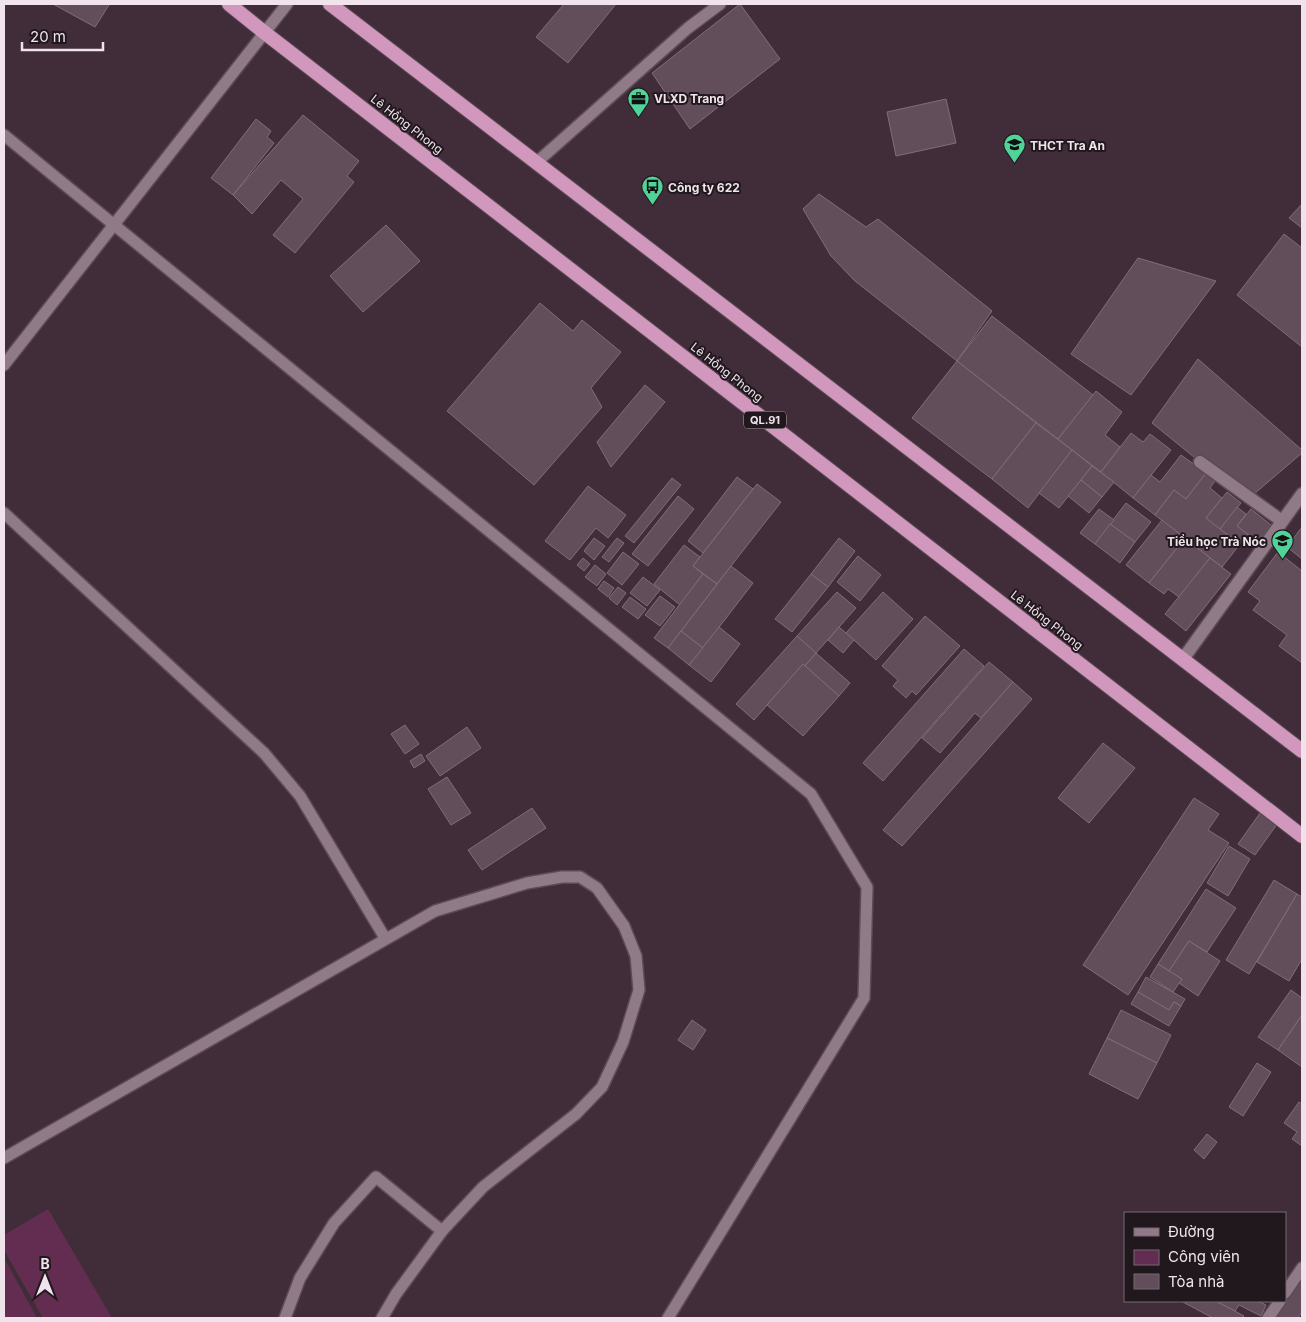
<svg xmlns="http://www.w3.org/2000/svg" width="1306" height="1322" font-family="Inter,sans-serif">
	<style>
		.green { fill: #622d51 }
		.building { fill: #624d5a; stroke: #826c7a }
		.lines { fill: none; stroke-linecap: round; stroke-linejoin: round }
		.service-casing { stroke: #5b4b55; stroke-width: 14 }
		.minor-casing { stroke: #5b4b55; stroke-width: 15 }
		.trunk-casing { stroke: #5b4b55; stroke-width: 16 }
		.service { stroke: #917a88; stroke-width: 11 }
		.minor { stroke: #917a88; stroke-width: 12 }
		.trunk { stroke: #d297bd; stroke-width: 14 }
		.labels { text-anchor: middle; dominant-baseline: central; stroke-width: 4; stroke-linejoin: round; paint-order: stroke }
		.shield { fill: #21181e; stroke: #b2a6ae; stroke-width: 1 }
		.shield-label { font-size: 11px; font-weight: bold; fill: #f0e3eb }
		.poi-label { font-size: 12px; font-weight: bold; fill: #f0e3eb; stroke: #21181e; text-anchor: start }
		.street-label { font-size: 12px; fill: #f0e3eb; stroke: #21181e }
	</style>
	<rect width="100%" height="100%" fill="#402d39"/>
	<g class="green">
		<path d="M 48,1209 L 112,1318 L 43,1318 L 4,1250 L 4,1235 Z"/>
		<path d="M 4,1258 L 37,1318 L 4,1318 Z"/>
	</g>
	<g class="building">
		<path d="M 53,4 L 108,4 L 109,5 L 95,27 Z"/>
		<path d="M 564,4 L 616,4 L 568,63 L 536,37 Z"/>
		<path d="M 740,4 L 780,59 L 690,129 L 652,73 Z"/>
		<path d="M 946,99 L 956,143 L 896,156 L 887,112 Z"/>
		<path d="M 303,115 L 359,161 L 347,176 L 354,182 L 295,253 L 273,235 L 303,199 L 281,180 L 252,214 L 233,195 Z"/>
		<path d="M 256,119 L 271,131 L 267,137 L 274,143 L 233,195 L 211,178 Z"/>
		<path d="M 819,194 L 866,227 L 878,219 L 992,311 L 957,361 L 855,281 L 831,256 L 803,209 Z"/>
		<path d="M 1302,204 L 1302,228 L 1289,218 Z"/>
		<path d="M 386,225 L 420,261 L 363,312 L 330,276 Z"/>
		<path d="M 1284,234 L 1302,248 L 1302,347 L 1237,295 Z"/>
		<path d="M 1138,258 L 1216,281 L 1131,395 L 1071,354 Z"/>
		<path d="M 540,303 L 573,331 L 582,320 L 621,352 L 591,388 L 602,407 L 534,485 L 447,411 Z"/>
		<path d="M 992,316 L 1093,395 L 1058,439 L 957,361 Z"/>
		<path d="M 1198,359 L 1302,450 L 1302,453 L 1247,500 L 1152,423 Z"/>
		<path d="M 957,361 L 1036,423 L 992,479 L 912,418 Z"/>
		<path d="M 645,385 L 665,402 L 611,467 L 597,442 Z"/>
		<path d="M 1096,391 L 1122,412 L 1105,435 L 1120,447 L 1101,472 L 1058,439 Z"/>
		<path d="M 1036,423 L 1072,450 L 1028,508 L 992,479 Z"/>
		<path d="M 1131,433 L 1143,442 L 1150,434 L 1171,450 L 1133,498 L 1101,472 Z"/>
		<path d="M 1072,450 L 1092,466 L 1059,508 L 1039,493 Z"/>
		<path d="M 1181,455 L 1206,473 L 1186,499 L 1174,490 L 1155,515 L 1133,498 L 1151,475 L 1160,482 Z"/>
		<path d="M 1092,466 L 1114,482 L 1102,497 L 1081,480 Z"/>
		<path d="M 1206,473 L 1215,481 L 1210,488 L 1222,498 L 1206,518 L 1240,544 L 1222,567 L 1155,515 L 1174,490 L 1186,499 Z"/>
		<path d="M 737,477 L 753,489 L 703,553 L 688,541 Z"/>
		<path d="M 672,478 L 681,485 L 634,543 L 625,536 Z"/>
		<path d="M 1081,480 L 1102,497 L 1089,513 L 1068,496 Z"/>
		<path d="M 757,484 L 781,502 L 717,584 L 693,566 Z"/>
		<path d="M 588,486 L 626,515 L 608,538 L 596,528 L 570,560 L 545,541 Z"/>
		<path d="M 1227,492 L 1241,503 L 1220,529 L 1206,518 Z"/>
		<path d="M 678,496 L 694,509 L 648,566 L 632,554 Z"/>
		<path d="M 1126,503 L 1151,522 L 1135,542 L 1110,524 Z"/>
		<path d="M 1237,507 L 1246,514 L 1237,526 L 1248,534 L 1240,544 L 1220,529 Z"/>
		<path d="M 1099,509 L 1114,520 L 1095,544 L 1080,533 Z"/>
		<path d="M 1251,509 L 1271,525 L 1258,542 L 1237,526 Z"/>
		<path d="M 1162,520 L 1185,538 L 1149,583 L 1126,565 Z"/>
		<path d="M 1110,524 L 1135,542 L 1120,563 L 1095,544 Z"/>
		<path d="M 1302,527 L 1302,559 L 1287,547 Z"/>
		<path d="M 594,538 L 605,546 L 594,560 L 584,551 Z"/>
		<path d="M 617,538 L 624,543 L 609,562 L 602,557 Z"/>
		<path d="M 839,538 L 855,551 L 828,587 L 811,574 Z"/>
		<path d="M 1185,538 L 1210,558 L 1179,597 L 1168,589 L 1164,594 L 1149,583 Z"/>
		<path d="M 684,545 L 700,557 L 693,566 L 703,574 L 680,605 L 654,584 Z"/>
		<path d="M 623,552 L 639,564 L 622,585 L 607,573 Z"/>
		<path d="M 1278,552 L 1302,571 L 1302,663 L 1279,646 L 1287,635 L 1253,610 L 1260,601 L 1248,592 Z"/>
		<path d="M 858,556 L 881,575 L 860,601 L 837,582 Z"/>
		<path d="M 583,558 L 590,564 L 584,571 L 577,565 Z"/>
		<path d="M 1210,558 L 1231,574 L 1186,631 L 1165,614 Z"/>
		<path d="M 595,565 L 606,574 L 597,586 L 585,577 Z"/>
		<path d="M 731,566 L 753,583 L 703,648 L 681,631 Z"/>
		<path d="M 703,574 L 717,584 L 668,648 L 654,638 Z"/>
		<path d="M 811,574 L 828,587 L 792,632 L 775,619 Z"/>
		<path d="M 643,577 L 660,590 L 647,606 L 630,593 Z"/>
		<path d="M 604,581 L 614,588 L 608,597 L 598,589 Z"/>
		<path d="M 618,587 L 626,593 L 617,605 L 609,598 Z"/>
		<path d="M 837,592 L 856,608 L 816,653 L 797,636 Z"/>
		<path d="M 883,592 L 913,619 L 876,660 L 846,633 Z"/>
		<path d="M 660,596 L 675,607 L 660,626 L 645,615 Z"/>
		<path d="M 630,597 L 646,609 L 638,619 L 622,607 Z"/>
		<path d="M 925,616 L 960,646 L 916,695 L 912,691 L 906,698 L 893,686 L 898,680 L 882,666 Z"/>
		<path d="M 719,627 L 740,644 L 711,682 L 689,665 Z"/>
		<path d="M 839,627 L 854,640 L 843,653 L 828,640 Z"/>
		<path d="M 681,631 L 703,648 L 689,665 L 668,648 Z"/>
		<path d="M 797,636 L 816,653 L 805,666 L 803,664 L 754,720 L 736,704 Z"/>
		<path d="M 964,649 L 984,666 L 883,781 L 863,763 Z"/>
		<path d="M 816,653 L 850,683 L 839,696 L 805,666 Z"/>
		<path d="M 989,662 L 1013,682 L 981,718 L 975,713 L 940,753 L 922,738 Z"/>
		<path d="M 803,664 L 839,696 L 803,736 L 767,705 Z"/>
		<path d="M 1013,682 L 1032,699 L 902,846 L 883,830 Z"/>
		<path d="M 405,725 L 419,744 L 405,754 L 391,734 Z"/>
		<path d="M 467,727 L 481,748 L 440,776 L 426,756 Z"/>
		<path d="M 1103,743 L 1135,768 L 1089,823 L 1058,798 Z"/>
		<path d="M 421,754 L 425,761 L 414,768 L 410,761 Z"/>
		<path d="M 447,777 L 471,813 L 451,825 L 428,789 Z"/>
		<path d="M 1194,798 L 1219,814 L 1208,830 L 1229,843 L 1128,995 L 1083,965 Z"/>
		<path d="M 532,808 L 546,828 L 482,870 L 468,850 Z"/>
		<path d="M 1263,809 L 1280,820 L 1255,855 L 1238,844 Z"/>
		<path d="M 1229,846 L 1250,859 L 1228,896 L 1207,883 Z"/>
		<path d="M 1274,880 L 1297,894 L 1249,974 L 1226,960 Z"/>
		<path d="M 1206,889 L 1236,908 L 1207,952 L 1189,941 L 1169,971 L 1158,964 Z"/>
		<path d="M 1297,894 L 1302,897 L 1302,959 L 1289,981 L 1257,962 Z"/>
		<path d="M 1189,941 L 1220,961 L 1198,996 L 1179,983 L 1182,979 L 1169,971 Z"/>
		<path d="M 1158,964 L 1182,979 L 1173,992 L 1150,977 Z"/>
		<path d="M 1146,977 L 1185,999 L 1181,1006 L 1174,1002 L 1169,1010 L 1138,992 Z"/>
		<path d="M 1291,990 L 1302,998 L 1302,1015 L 1278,1050 L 1258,1037 Z"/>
		<path d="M 1138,992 L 1169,1010 L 1174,1002 L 1181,1006 L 1169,1026 L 1131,1004 Z"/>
		<path d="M 1121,1010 L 1171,1035 L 1157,1063 L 1107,1038 Z"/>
		<path d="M 1302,1015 L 1302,1067 L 1278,1050 Z"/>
		<path d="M 692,1020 L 706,1030 L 693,1050 L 678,1040 Z"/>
		<path d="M 1107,1038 L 1157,1063 L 1138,1099 L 1089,1074 Z"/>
		<path d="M 1257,1063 L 1271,1072 L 1243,1116 L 1229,1107 Z"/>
		<path d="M 1299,1102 L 1302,1104 L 1302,1146 L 1292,1139 L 1297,1132 L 1284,1123 Z"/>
		<path d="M 1207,1134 L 1217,1142 L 1204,1159 L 1194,1150 Z"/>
		<path d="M 1302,1275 L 1302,1312 L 1298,1318 L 1271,1318 Z"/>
		<path d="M 1181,1301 L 1216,1301 L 1244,1316 L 1242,1318 L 1213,1318 Z"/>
		<path d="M 1216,1301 L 1258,1301 L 1266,1305 L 1261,1316 L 1239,1305 L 1235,1311 Z"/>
	</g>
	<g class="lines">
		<defs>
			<g id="service">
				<path d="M 4,135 L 811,794 L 867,887 L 864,998 L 668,1318"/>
				<path d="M 537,162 L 688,28 L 720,4"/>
				<path d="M 4,365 L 287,4"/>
				<path d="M 4,513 L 264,753 L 300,796 L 385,938"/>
				<path d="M 4,1158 L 435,911 L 527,883 L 562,877 L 580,877 L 597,888 L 624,926 L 636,956 L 639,990 L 623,1042 L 602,1087 L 576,1114 L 483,1187 L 442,1231 L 396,1294 L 382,1318"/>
				<path d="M 1285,1293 L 1302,1268"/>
				<path d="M 285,1318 L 300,1278 L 334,1223 L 376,1177 L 442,1231"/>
				<path d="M 1268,1318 L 1280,1301"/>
			</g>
			<g id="minor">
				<path d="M 1200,462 L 1282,521"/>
				<path d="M 1183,659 L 1302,494"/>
			</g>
			<g id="trunk">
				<path d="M 229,4 L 265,33 L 1302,836"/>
				<path d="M 330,4 L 1302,751"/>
			</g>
		</defs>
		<use href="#service" class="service-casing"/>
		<use href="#minor" class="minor-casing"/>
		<use href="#trunk" class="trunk-casing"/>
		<use href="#service" class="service"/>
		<use href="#minor" class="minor"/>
		<use href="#trunk" class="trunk"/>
	</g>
	<defs>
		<symbol id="office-pin" viewBox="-11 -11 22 30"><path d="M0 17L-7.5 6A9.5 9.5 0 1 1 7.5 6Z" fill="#4fd399" stroke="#21181e"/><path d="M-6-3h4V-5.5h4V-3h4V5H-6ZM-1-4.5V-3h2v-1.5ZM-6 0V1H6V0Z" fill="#111"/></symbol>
		<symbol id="school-pin" viewBox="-11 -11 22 30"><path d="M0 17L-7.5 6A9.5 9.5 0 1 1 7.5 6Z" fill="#4fd399" stroke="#21181e"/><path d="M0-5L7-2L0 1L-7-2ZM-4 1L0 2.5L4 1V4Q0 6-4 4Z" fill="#111"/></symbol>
		<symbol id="bus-pin" viewBox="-11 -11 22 30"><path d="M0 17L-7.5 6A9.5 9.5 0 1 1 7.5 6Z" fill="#4fd399" stroke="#21181e"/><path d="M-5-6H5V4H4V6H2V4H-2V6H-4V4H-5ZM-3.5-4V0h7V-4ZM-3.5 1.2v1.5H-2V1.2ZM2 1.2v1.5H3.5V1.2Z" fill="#111"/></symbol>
	</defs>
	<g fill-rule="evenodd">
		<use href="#office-pin" x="626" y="86" width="25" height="34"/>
		<use href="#school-pin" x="1002" y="132" width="25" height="34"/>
		<use href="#bus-pin" x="640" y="174" width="25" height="34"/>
		<use href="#school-pin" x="1270" y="528" width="25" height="34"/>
	</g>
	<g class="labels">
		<rect class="shield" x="744" y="411.5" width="42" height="17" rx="4"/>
		<g class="shield-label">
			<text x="765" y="420">QL.91</text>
		</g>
		<g class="poi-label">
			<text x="654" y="98">VLXD Trang</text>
			<text x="1030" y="145">THCT Tra An</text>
			<text x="668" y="187">Công ty 622</text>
			<text x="1266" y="541" text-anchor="end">Tiểu học Trà Nóc</text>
		</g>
		<g class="street-label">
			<text transform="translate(407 124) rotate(38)">Lê Hồng Phong</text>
			<text transform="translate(727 372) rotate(38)">Lê Hồng Phong</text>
			<text transform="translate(1047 620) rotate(38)">Lê Hồng Phong</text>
		</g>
	</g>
	<rect width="1306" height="1322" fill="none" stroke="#f0e3eb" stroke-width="10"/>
	<rect x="1124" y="1212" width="162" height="90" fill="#21181e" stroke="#746970"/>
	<rect x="1134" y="1228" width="25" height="8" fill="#917a88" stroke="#746970"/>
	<text x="1168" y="1237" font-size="15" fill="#f0e3eb">Đường</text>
	<rect x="1134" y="1250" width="25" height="15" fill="#622d51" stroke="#746970"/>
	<text x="1168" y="1262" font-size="15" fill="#f0e3eb">Công viên</text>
	<rect x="1134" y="1274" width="25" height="15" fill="#624d5a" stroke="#746970"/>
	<text x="1168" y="1287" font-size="15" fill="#f0e3eb">Tòa nhà</text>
	<g transform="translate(45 1277)" stroke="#21181e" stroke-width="4" paint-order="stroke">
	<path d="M0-4L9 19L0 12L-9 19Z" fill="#f0e3eb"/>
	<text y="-8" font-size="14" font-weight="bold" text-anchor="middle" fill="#f0e3eb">B</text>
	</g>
	<path d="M22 42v8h81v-8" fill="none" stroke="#f0e3eb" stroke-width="2.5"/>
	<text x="30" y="42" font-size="15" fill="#f0e3eb" stroke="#21181e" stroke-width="4" paint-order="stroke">20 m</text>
</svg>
